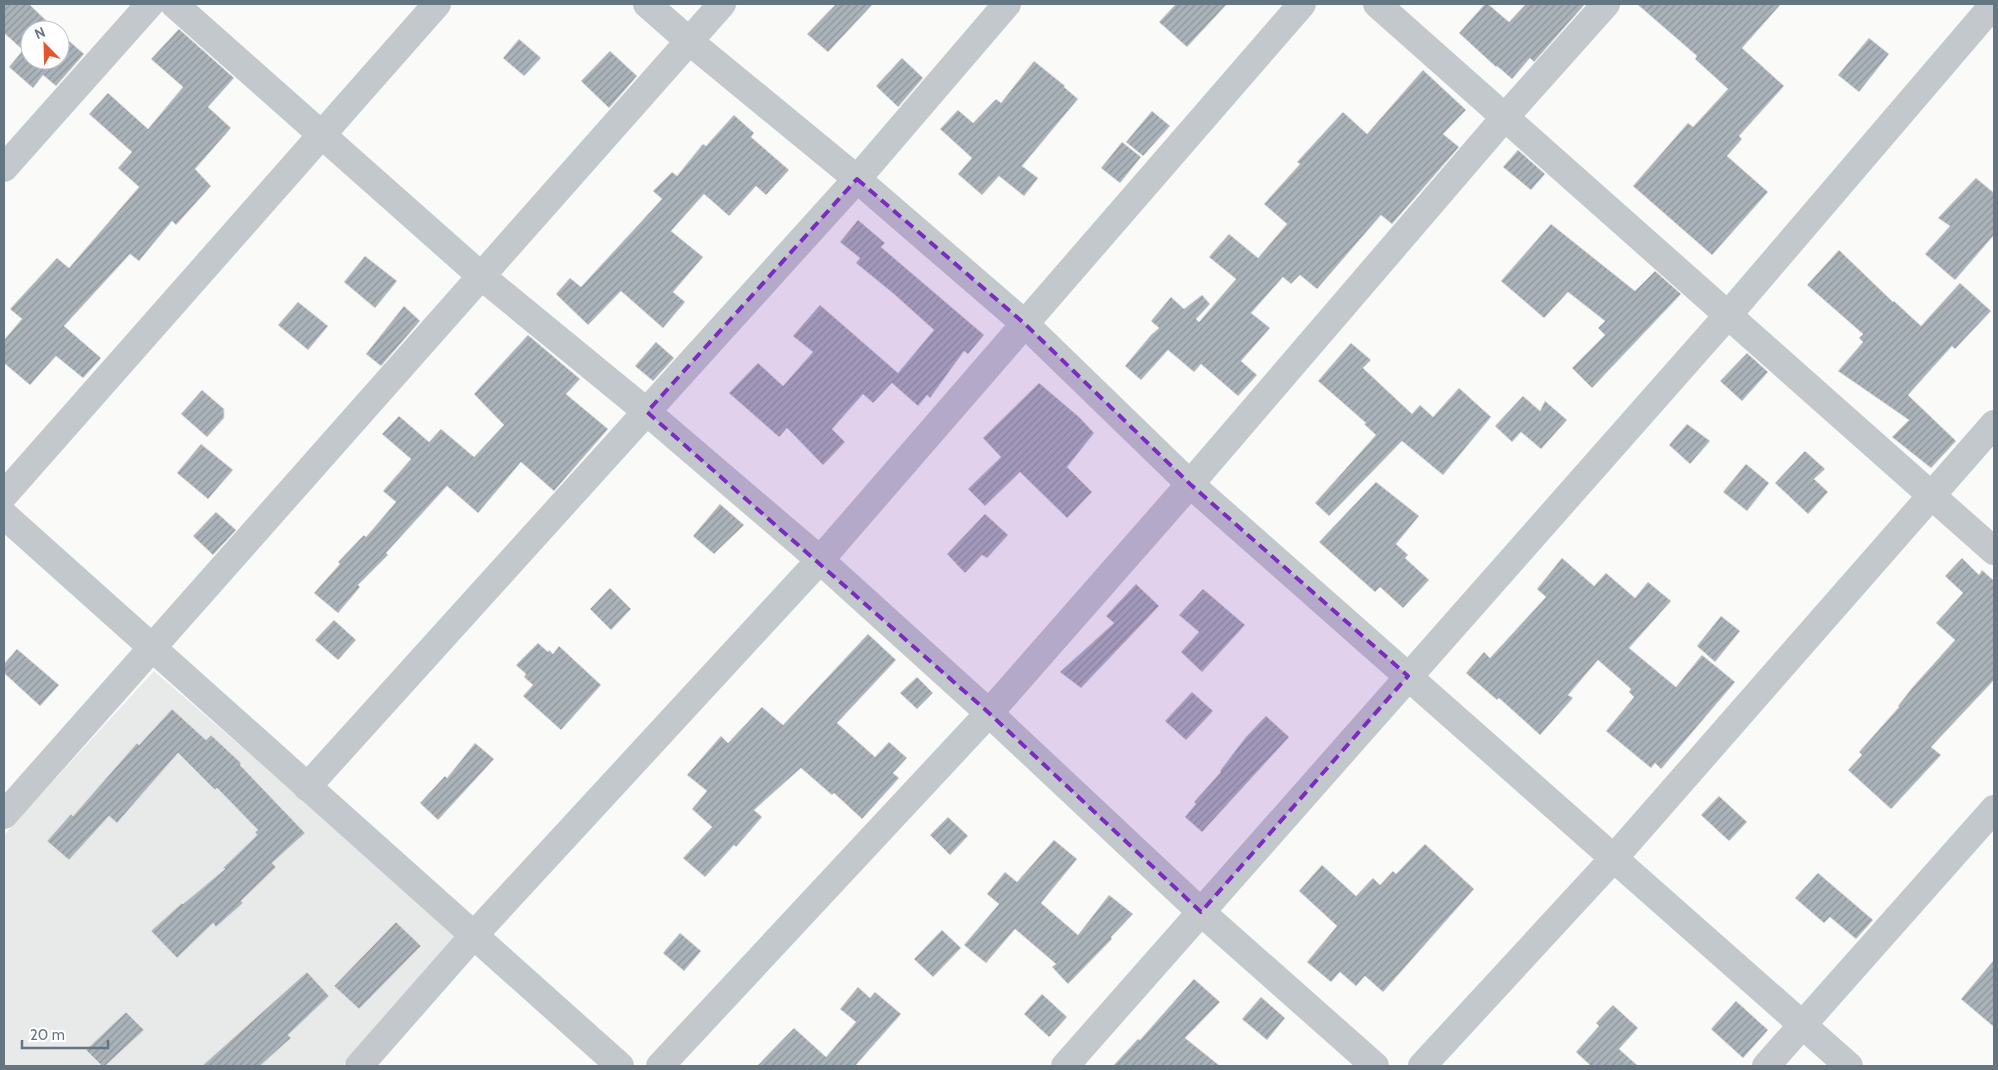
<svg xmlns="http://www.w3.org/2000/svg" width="1998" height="1070" font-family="Cabin,sans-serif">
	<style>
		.built { fill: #e8e9e9 }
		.building { fill: url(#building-hatch); stroke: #dcdcda }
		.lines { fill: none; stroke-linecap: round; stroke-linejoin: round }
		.minor { stroke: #c3c8cc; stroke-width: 28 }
		.marked { fill: #7b2cbf; fill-opacity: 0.2; stroke: #7b2cbf; stroke-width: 4; stroke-dasharray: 10 6; stroke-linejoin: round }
	</style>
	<defs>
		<pattern id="building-hatch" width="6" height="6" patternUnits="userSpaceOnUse" patternTransform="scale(1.25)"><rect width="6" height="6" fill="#aab3b9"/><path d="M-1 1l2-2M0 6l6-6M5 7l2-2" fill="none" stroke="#8e969c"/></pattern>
	</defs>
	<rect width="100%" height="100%" fill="#fafaf8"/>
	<path class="built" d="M 154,671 L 459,935 L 342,1066 L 4,1066 L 4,835 Z"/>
	<g class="building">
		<path d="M 4,4 L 29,4 L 56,30 L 30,30 L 30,60 L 60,60 L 60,33 L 84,54 L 56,86 L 43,75 L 33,88 L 9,67 L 23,50 L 4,33 Z"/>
		<path d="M 836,4 L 873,4 L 828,52 L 807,34 Z"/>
		<path d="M 1176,4 L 1227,4 L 1187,47 L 1159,22 Z"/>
		<path d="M 1485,4 L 1488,4 L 1509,22 L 1526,4 L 1585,4 L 1534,62 L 1530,58 L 1512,79 L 1497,66 L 1496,67 L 1459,33 Z"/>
		<path d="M 1637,4 L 1781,4 L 1742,48 L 1784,86 L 1739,136 L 1742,139 L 1727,156 L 1768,192 L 1712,255 L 1633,186 L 1688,123 L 1693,127 L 1728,89 L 1695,59 L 1697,56 Z"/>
		<path d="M 179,29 L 234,78 L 208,107 L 231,128 L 195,169 L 211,186 L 176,225 L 172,221 L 139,261 L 130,254 L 64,326 L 101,358 L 83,378 L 56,356 L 30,385 L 4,363 L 4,340 L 22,319 L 10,309 L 57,258 L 69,268 L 139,187 L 118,168 L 132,152 L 89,114 L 108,93 L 148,129 L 183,87 L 151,59 Z"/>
		<path d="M 1869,38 L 1889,54 L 1859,92 L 1838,75 Z"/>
		<path d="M 519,39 L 541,58 L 524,76 L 503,58 Z"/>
		<path d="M 610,51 L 637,76 L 609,108 L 581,81 Z"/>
		<path d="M 902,58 L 923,78 L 898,107 L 876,86 Z"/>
		<path d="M 1034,61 L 1065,86 L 1064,87 L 1078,99 L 1022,166 L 1038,178 L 1024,196 L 999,176 L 982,195 L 958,174 L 972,158 L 940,129 L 958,110 L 973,123 L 996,99 L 1001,103 Z"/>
		<path d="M 1423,70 L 1466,110 L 1443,134 L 1459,147 L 1392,224 L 1381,215 L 1317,289 L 1300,275 L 1291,284 L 1283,277 L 1251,313 L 1270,328 L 1241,361 L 1257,375 L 1238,396 L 1201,364 L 1194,372 L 1168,350 L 1141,380 L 1125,366 L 1151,335 L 1159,328 L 1151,321 L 1171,297 L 1184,309 L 1202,295 L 1210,304 L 1196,319 L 1199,322 L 1236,279 L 1209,257 L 1229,234 L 1258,258 L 1287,224 L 1264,204 L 1300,164 L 1297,162 L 1343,112 L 1367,134 Z"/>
		<path d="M 1152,111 L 1170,126 L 1143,156 L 1126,142 Z"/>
		<path d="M 734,115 L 754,133 L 751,137 L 789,170 L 766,195 L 756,186 L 729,216 L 704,194 L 671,231 L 703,257 L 673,292 L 685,302 L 663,328 L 621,291 L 588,325 L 556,294 L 570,278 L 581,287 L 662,199 L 653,191 L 672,172 L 677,176 L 703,144 L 706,146 Z"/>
		<path d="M 1122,142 L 1141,157 L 1120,183 L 1101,168 Z"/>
		<path d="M 1518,150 L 1545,174 L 1531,190 L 1503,167 Z"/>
		<path d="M 1976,178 L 1994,193 L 1994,235 L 1955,280 L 1925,254 L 1950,226 L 1938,218 Z"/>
		<path d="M 858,220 L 885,243 L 881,247 L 984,335 L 968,354 L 964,351 L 930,398 L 927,395 L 918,406 L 892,383 L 873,403 L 863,394 L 832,429 L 845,442 L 823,465 L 787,428 L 779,437 L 729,393 L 758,363 L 783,386 L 813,352 L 793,336 L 820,305 L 898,373 L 934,330 L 894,294 L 856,263 L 860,258 L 840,242 Z"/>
		<path d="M 1551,224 L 1635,291 L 1655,271 L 1681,294 L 1592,388 L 1572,368 L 1605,335 L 1598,328 L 1605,321 L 1568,292 L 1544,318 L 1501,281 Z"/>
		<path d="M 1839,250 L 1893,302 L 1894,301 L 1921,326 L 1960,283 L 1991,311 L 1955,349 L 1952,346 L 1908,395 L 1956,441 L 1931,468 L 1892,437 L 1909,420 L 1838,371 L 1863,342 L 1859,338 L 1863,334 L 1807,285 Z"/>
		<path d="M 365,256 L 397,281 L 375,308 L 344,282 Z"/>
		<path d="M 298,302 L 328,326 L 308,350 L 278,325 Z"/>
		<path d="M 404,306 L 420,321 L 381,366 L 366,354 Z"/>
		<path d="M 528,335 L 580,379 L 566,394 L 608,429 L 554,491 L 521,462 L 478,513 L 447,486 L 386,553 L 388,555 L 358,585 L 360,587 L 338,613 L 314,593 L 340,564 L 338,562 L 364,535 L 366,537 L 396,502 L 383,491 L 411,459 L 382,434 L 399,416 L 429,442 L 441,429 L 474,457 L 504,425 L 474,394 Z"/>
		<path d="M 656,342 L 674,358 L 653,381 L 635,366 Z"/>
		<path d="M 1351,343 L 1371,360 L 1363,368 L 1412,414 L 1420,405 L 1433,417 L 1459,388 L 1491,417 L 1443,475 L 1402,441 L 1329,516 L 1315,503 L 1376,435 L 1364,424 L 1366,423 L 1318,381 Z"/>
		<path d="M 1747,353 L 1768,372 L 1742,401 L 1720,381 Z"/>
		<path d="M 1039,383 L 1079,417 L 1094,433 L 1067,467 L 1092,492 L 1067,518 L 1020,472 L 985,506 L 968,489 L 1001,457 L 983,438 Z"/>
		<path d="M 202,390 L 224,409 L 224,418 L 207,437 L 181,414 Z"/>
		<path d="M 1523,396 L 1540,411 L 1545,401 L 1567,420 L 1541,449 L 1521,432 L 1512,442 L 1495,426 Z"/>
		<path d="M 1687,424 L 1710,441 L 1690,464 L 1669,445 Z"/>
		<path d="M 201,444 L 233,470 L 208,499 L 177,473 Z"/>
		<path d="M 1805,451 L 1825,469 L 1814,479 L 1828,492 L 1808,514 L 1775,483 Z"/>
		<path d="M 1746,464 L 1769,483 L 1747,511 L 1723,492 Z"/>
		<path d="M 1376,482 L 1419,516 L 1396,544 L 1408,555 L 1405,558 L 1429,580 L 1403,608 L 1380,587 L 1375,592 L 1319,542 Z"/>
		<path d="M 720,504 L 744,525 L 714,554 L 693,536 Z"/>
		<path d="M 216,512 L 236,530 L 213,555 L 193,536 Z"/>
		<path d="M 985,514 L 1008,535 L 987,558 L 982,555 L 965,573 L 947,554 Z"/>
		<path d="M 1562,558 L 1594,586 L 1606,573 L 1635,598 L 1648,582 L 1671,601 L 1629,648 L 1676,687 L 1702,655 L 1735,682 L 1661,769 L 1655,763 L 1651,768 L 1606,731 L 1634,697 L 1629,692 L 1631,689 L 1598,660 L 1568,695 L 1573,698 L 1540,735 L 1499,698 L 1497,700 L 1466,673 L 1484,652 L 1490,658 L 1546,597 L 1537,589 Z"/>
		<path d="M 1962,558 L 1979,575 L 1982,570 L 1994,581 L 1994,680 L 1931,747 L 1941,755 L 1891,809 L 1848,770 L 1862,755 L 1859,752 L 1899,707 L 1898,706 L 1912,688 L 1955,640 L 1936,623 L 1963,593 L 1945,576 Z"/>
		<path d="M 1136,584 L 1159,606 L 1081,688 L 1060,672 L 1114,623 L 1106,616 Z"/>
		<path d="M 610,588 L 631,609 L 611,630 L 590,609 Z"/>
		<path d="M 1203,589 L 1245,625 L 1202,672 L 1181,652 L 1199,632 L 1179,615 Z"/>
		<path d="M 1721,616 L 1740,631 L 1715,662 L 1697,646 Z"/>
		<path d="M 334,620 L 356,640 L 338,660 L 315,640 Z"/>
		<path d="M 868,634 L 896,660 L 837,723 L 875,757 L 889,742 L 907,758 L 893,773 L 899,778 L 862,819 L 834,793 L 832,795 L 801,768 L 754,810 L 762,817 L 736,847 L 734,845 L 705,877 L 683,858 L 712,827 L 692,809 L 707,791 L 687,775 L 721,736 L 728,743 L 762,707 L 783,725 Z"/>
		<path d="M 538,643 L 548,652 L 549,650 L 553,654 L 559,646 L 601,685 L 561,730 L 523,696 L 533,685 L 524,677 L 526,674 L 516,665 Z"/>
		<path d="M 17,649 L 59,685 L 40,706 L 4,673 L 4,664 Z"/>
		<path d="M 917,677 L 933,693 L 917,709 L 900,693 Z"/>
		<path d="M 1192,692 L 1213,711 L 1186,740 L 1165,721 Z"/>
		<path d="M 172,709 L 206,740 L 211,735 L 241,763 L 240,765 L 305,833 L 272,863 L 276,867 L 241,901 L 243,903 L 216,927 L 213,923 L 177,958 L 151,931 L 182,903 L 183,904 L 225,869 L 223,868 L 257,835 L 255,832 L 258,830 L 217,788 L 215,790 L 178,753 L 117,823 L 109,816 L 69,860 L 47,841 L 71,814 L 73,816 L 137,743 L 139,745 Z"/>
		<path d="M 1266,716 L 1289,737 L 1202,832 L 1185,817 L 1196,804 L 1194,802 L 1221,772 L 1220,771 L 1246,737 Z"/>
		<path d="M 475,743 L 494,759 L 438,820 L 420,803 L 445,776 L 447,778 Z"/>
		<path d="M 1719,796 L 1747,822 L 1729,841 L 1701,815 Z"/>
		<path d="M 948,817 L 968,836 L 950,855 L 930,835 Z"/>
		<path d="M 1054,840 L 1077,859 L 1041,903 L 1078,935 L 1109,895 L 1133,914 L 1111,937 L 1112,939 L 1068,984 L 1052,967 L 1056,964 L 1015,929 L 986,963 L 964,945 L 999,904 L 987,894 L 1005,872 L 1017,882 Z"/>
		<path d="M 1425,844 L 1474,889 L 1383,992 L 1365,976 L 1356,986 L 1340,972 L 1331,982 L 1307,962 L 1337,926 L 1299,891 L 1322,865 L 1356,896 L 1373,878 L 1380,885 L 1393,871 L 1396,874 Z"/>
		<path d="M 1818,873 L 1873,920 L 1856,939 L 1830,917 L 1824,923 L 1795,898 Z"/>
		<path d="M 396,922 L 421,946 L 359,1009 L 334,986 Z"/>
		<path d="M 942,930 L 961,948 L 933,977 L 914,959 Z"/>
		<path d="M 680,933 L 701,951 L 684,971 L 663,953 Z"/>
		<path d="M 1994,960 L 1994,1027 L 1961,999 Z"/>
		<path d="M 307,972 L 329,996 L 288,1035 L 291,1038 L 260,1066 L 202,1066 Z"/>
		<path d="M 1194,979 L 1220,1002 L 1185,1038 L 1220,1066 L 1113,1066 L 1138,1039 L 1140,1040 Z"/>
		<path d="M 858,987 L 870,998 L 875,992 L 901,1014 L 855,1066 L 757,1066 L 794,1028 L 826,1057 L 856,1022 L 840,1009 Z"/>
		<path d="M 1042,994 L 1067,1017 L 1049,1037 L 1024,1014 Z"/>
		<path d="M 1261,997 L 1285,1018 L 1267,1040 L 1242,1019 Z"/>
		<path d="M 1736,1001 L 1768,1030 L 1743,1058 L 1711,1029 Z"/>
		<path d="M 1613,1005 L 1638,1028 L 1619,1049 L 1638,1066 L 1591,1066 L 1576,1052 L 1599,1026 L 1596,1023 Z"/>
		<path d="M 126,1012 L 144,1030 L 105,1066 L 102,1066 L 86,1050 Z"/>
	</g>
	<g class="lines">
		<g class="minor">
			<path d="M 174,4 L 481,276 L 647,412 L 820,560 L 989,713 L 1201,912 L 1375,1066"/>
			<path d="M 647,4 L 689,41 L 857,179 L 1025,324 L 1190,484 L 1849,1066"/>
			<path d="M 1377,4 L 1994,551"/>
			<path d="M 4,168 L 150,4"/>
			<path d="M 4,495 L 437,4"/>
			<path d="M 4,515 L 620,1066"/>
			<path d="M 307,787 L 857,179 L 1007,4"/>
			<path d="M 4,815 L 722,4"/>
			<path d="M 359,1066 L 474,935 L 820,560 L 1302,4"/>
			<path d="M 660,1066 L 989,713 L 1190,484 L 1505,117 L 1606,4"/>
			<path d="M 1065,1066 L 1728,315 L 1994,4"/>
			<path d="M 1422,1066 L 1613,859 L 1994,424"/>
			<path d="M 1766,1066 L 1994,809"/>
		</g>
	</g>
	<path class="marked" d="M 857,179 L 1025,324 L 1190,484 L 1408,676 L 1201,912 L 989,713 L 647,412 Z"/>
	<rect width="1998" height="1070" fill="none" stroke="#657683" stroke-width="10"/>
	<g transform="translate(45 45) rotate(337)"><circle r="24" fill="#ffffff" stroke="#c1c8cd"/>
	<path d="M0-4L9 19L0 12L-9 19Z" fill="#e4572e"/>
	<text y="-8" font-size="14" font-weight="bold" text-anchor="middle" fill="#657683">N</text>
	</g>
	<path d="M22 1040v8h86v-8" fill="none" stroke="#657683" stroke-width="2.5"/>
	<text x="30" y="1040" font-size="15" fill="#657683" stroke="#ffffff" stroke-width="4" paint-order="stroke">20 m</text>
</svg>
